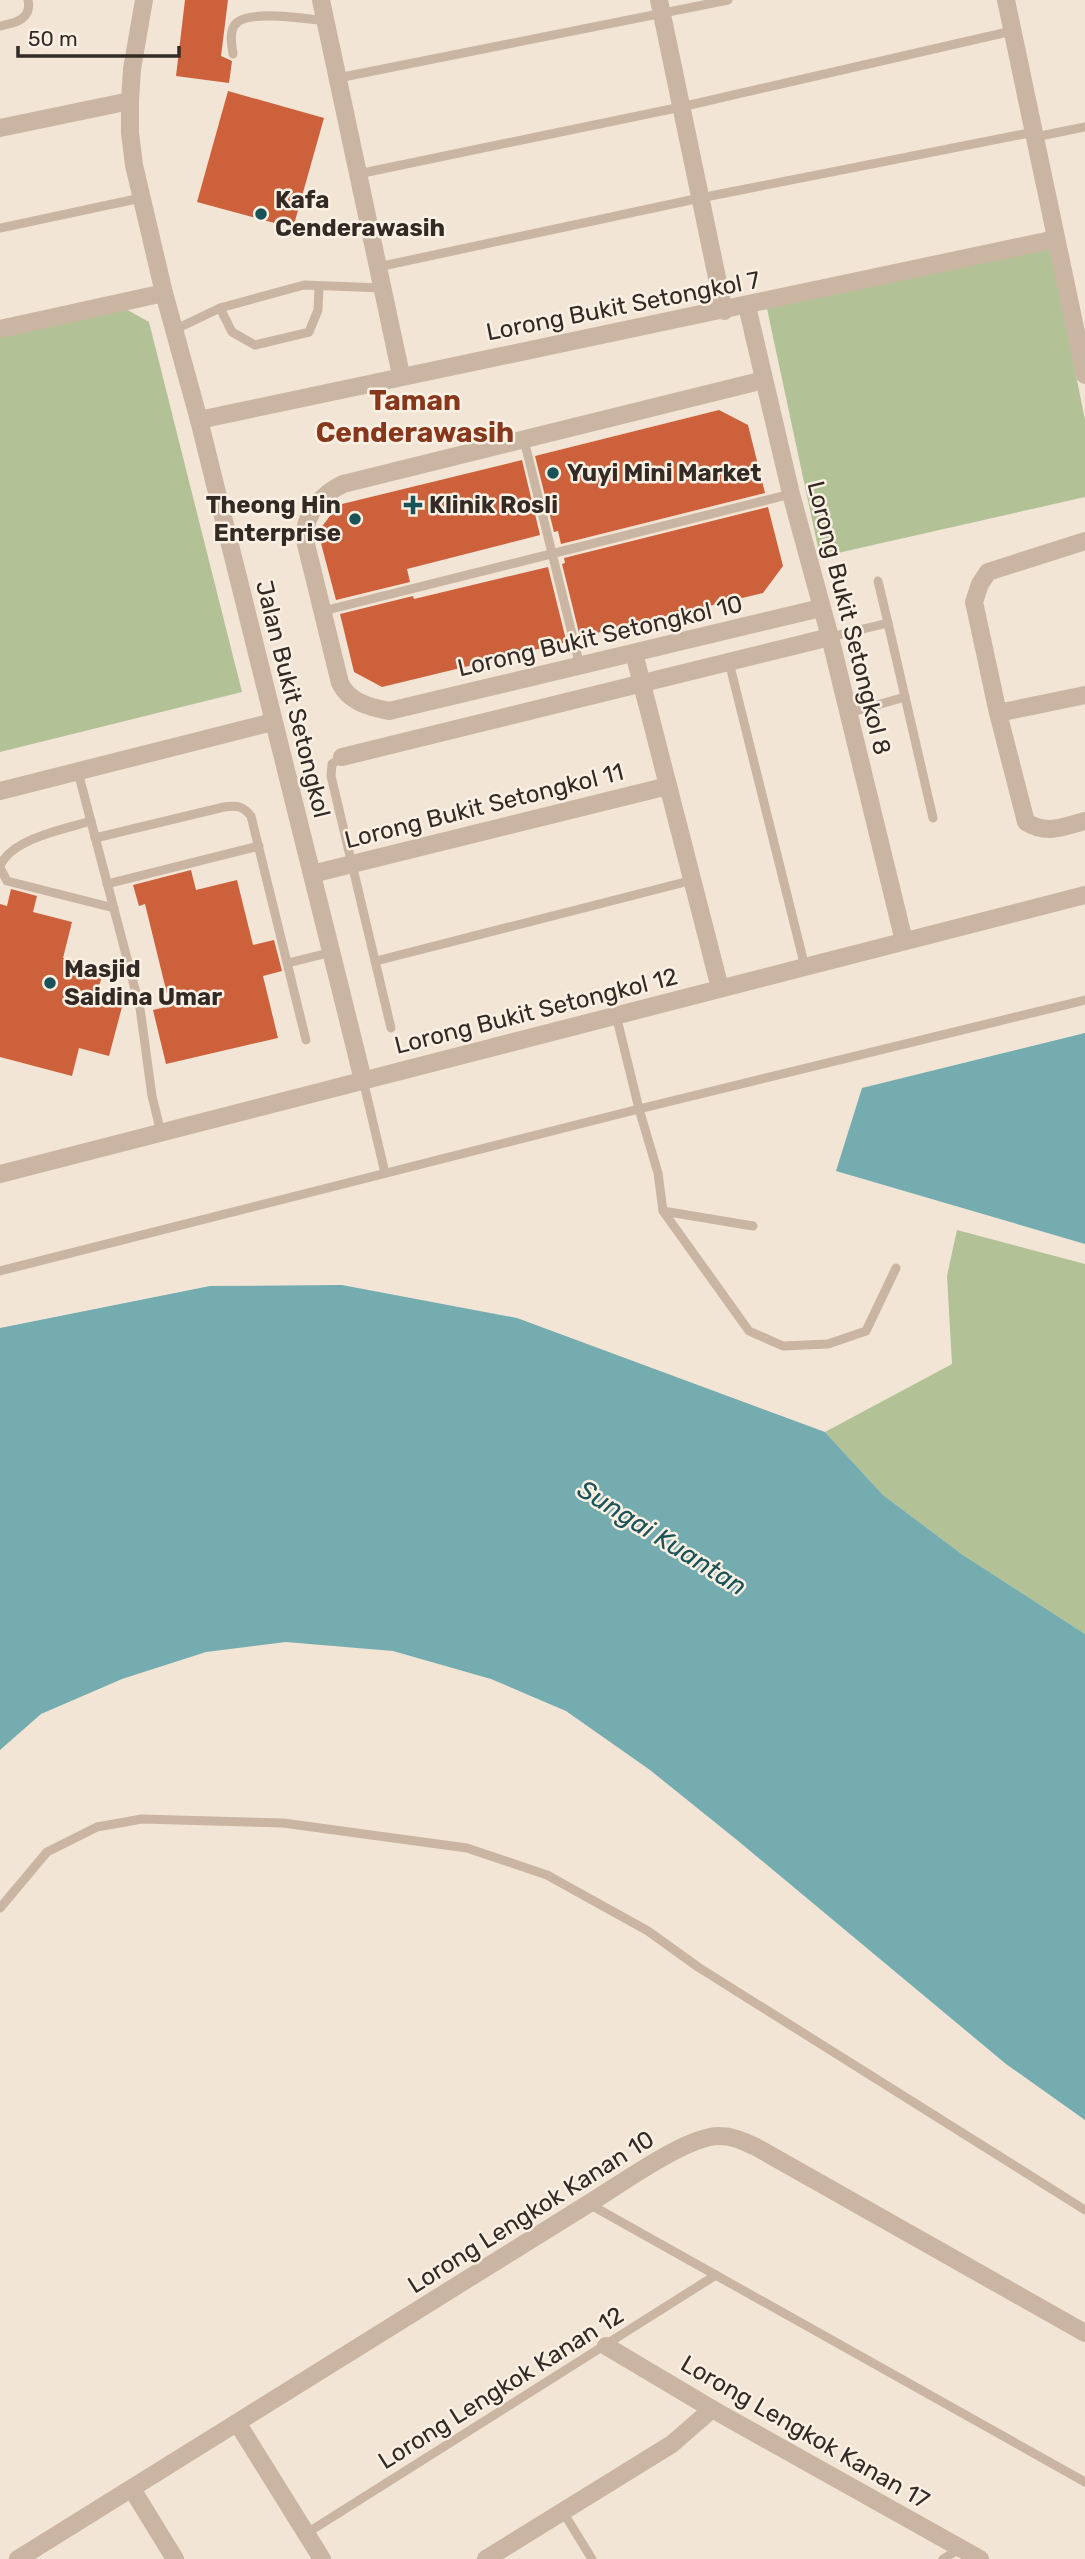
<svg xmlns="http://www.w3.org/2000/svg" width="1085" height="2559" font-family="Rubik,sans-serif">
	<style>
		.green { fill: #b2c196 }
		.water { fill: #74acb0 }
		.building { fill: #cc613b }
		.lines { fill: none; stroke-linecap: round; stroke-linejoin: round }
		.service { stroke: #cab5a2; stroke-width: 9 }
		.minor { stroke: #cab5a2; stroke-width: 18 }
		.poi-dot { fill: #195257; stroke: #faf0e3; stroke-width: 2.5 }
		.labels { text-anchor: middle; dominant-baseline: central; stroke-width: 5; stroke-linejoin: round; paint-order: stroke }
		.poi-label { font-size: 24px; font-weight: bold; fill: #342a25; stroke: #faf0e3; text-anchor: start }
		.street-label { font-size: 24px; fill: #342a25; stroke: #faf0e3 }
		.water-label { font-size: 26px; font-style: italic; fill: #195257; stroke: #faf0e3 }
		.quarter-label { font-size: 28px; font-weight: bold; fill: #87371b; stroke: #faf0e3 }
	</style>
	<rect width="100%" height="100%" fill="#f2e5d6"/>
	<g class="green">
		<path d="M 1050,245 L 1085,420 L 1085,497 L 820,557 L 766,304 Z"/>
		<path d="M 124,308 L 149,322 L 242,692 L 0,752 L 0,336 Z"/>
		<path d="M 957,1230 L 1085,1264 L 1085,1634 L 963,1555 L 883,1495 L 825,1432 L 952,1364 L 947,1276 Z"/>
	</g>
	<g class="water">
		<path d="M 1085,1033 L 1085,1244 L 836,1171 L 862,1088 Z"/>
		<path d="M 342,1285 L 517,1318 L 825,1432 L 883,1495 L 963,1555 L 1085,1634 L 1085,2120 L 1006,2064 L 737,1840 L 650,1770 L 566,1711 L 491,1679 L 393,1651 L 286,1642 L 206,1652 L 122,1679 L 41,1714 L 0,1750 L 0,1328 L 210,1286 Z"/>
	</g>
	<g class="building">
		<path d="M 185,0 L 228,0 L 221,56 L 232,61 L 229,83 L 176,76 Z"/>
		<path d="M 228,91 L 324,118 L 293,228 L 197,202 Z"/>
		<path d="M 719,410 L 748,425 L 765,493 L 561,544 L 558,531 L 554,532 L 535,456 Z"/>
		<path d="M 522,460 L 540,535 L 407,569 L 410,582 L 336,600 L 318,532 L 338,505 Z"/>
		<path d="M 768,507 L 783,566 L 763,593 L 580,637 L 562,564 L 565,563 L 564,558 Z"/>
		<path d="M 548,567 L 566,640 L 563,643 L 382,687 L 354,672 L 340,614 L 413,596 L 414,599 Z"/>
		<path d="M 191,870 L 196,890 L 237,880 L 253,945 L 274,940 L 282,971 L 263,976 L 278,1038 L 166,1064 L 153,1010 L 170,1006 L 145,904 L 139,906 L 133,885 Z"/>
		<path d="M 11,889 L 37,896 L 33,912 L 72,922 L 63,958 L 104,969 L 96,997 L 123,1003 L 109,1056 L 79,1048 L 72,1076 L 0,1057 L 0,904 L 7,906 Z"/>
	</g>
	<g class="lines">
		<g class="service">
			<path d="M 0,26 C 16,23 32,19 28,0"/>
			<path d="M 233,54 C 232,46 229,35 234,26 C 243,8 307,19 326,21"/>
			<path d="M 338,78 L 728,0"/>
			<path d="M 1035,137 L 1085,127"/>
			<path d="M 358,174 L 681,107 L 1012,31"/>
			<path d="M 0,228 L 141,198"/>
			<path d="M 378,267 L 700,198 L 1034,132"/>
			<path d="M 220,308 L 232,332 L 255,345 L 309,332 L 318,310 L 319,286"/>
			<path d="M 174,330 L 220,308 L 304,285 L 383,288"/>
			<path d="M 524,440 L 580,666"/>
			<path d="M 878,581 L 888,623"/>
			<path d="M 323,611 L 791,494"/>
			<path d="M 830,637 L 888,623 L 933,818"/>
			<path d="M 729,662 L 805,967"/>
			<path d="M 849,713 L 905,697"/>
			<path d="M 342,757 L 332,764 L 331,776 L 391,1028"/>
			<path d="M 78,772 L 140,1008 L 152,1096 L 161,1133"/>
			<path d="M 95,838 L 224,807 C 237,805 243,806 251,816 L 306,1040"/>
			<path d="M 0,866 C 11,839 64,829 91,821"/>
			<path d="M 0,868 L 7,881 L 114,908"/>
			<path d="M 107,884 L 259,846"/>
			<path d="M 376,961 L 693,880"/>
			<path d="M 288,963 L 332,952"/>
			<path d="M 616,1015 L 639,1109 L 658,1173 L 663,1211 L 749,1331 L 783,1346 L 828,1344 L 866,1331 L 896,1268"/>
			<path d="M 363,1080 L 385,1173"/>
			<path d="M 663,1211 L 753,1226"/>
			<path d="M 0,1271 L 639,1109 L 1085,1000"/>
			<path d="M 0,1908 L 47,1852 L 97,1827 L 142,1819 L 283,1823 L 467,1848 L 547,1875 L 648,1931 L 698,1967 L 1085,2210"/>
			<path d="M 589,2204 L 1085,2482"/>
			<path d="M 563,2512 L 592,2559"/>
			<path d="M 307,2533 L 716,2275"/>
			<path d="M 943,2559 L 961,2548"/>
		</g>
		<g class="minor">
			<path d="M 144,0 L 132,69 L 130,101 L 130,133 L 134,165 L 164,293 L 199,420 L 363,1080"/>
			<path d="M 321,0 L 401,375"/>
			<path d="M 659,0 L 724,311"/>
			<path d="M 1006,0 L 1085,375"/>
			<path d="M 0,128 L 130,101"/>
			<path d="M 747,306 L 791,494 L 830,637 L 904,941"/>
			<path d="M 0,329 L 164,293"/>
			<path d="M 764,380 L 343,484 C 322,494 306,513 304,536 L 340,683 C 349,702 369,707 389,711 L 821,608"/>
			<path d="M 199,420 L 1056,239"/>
			<path d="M 1085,541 L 988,572 L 980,584 L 974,602 L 998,713 L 1026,822 C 1047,835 1062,827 1085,821"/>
			<path d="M 634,653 L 720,988"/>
			<path d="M 998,713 L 1085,695"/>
			<path d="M 342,757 L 830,637"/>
			<path d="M 0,791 L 273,722"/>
			<path d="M 312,874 L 668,786"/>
			<path d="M 0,1174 L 1085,895"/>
			<path d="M 606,2346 L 712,2409 L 980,2559"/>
			<path d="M 238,2424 L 322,2559"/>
			<path d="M 132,2489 L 175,2559"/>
			<path d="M 18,2559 L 588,2204 C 618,2186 686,2136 719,2136 C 733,2136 743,2141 756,2147 L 1085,2333"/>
			<path d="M 486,2559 L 672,2444 L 712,2409"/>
		</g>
	</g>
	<g class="poi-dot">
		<circle cx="261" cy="214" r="7"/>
		<circle cx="553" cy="473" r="7"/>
		<path d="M409.5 494.5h7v7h7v7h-7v7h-7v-7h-7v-7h7z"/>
		<circle cx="355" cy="519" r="7"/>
		<circle cx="50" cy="983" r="7"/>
	</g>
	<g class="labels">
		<g class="poi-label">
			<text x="275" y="200">Kafa<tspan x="275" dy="28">Cenderawasih</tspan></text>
			<text x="567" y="473">Yuyi Mini Market</text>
			<text x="341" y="505" text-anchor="end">Theong Hin<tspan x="341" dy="28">Enterprise</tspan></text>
			<text x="429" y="505">Klinik Rosli</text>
			<text x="64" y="969">Masjid<tspan x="64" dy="28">Saidina Umar</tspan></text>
		</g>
		<g class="street-label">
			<text transform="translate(623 306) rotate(-11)">Lorong Bukit Setongkol 7</text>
			<text transform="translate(849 618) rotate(76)">Lorong Bukit Setongkol 8</text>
			<text transform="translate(600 636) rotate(-13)">Lorong Bukit Setongkol 10</text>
			<text transform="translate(293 699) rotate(76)">Jalan Bukit Setongkol</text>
			<text transform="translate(484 806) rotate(-14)">Lorong Bukit Setongkol 11</text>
			<text transform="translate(536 1011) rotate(-14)">Lorong Bukit Setongkol 12</text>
			<text transform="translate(531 2212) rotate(-32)">Lorong Lengkok Kanan 10</text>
			<text transform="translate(501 2388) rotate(-32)">Lorong Lengkok Kanan 12</text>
			<text transform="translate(805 2432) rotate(30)">Lorong Lengkok Kanan 17</text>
		</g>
		<g class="water-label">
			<text transform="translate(662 1538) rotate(32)">Sungai Kuantan</text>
		</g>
		<g class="quarter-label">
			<text x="415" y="400">Taman<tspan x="415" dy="32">Cenderawasih</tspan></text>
		</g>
	</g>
	<path d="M18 46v10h161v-10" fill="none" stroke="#342a25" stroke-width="3.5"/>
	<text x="28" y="46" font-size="21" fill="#342a25" stroke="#faf0e3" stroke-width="5" paint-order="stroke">50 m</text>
</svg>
